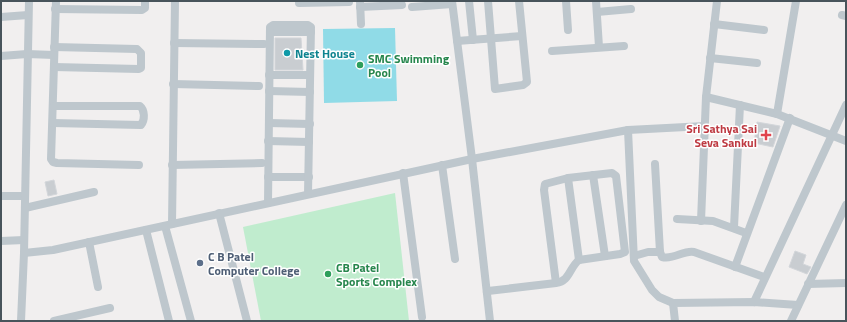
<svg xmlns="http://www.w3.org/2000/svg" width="847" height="322" font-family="'Titillium Web',sans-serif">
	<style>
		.green { fill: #c0ecce }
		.water { fill: #90dbe7 }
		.building { fill: #c9cdd1; stroke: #d3d6da }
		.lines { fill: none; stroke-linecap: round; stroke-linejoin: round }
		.minor { stroke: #bec7cd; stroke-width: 8 }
		.culture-dot { fill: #0f9aa8; stroke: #fff; stroke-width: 1.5 }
		.leisure-dot { fill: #2e9e5b; stroke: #fff; stroke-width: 1.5 }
		.health-dot { fill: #e0444e; stroke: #fff; stroke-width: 1.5 }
		.service-dot { fill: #5c6f8a; stroke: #fff; stroke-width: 1.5 }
		.labels { text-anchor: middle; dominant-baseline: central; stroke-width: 3; stroke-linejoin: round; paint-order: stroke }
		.culture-label { font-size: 12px; font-weight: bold; fill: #0d838f; stroke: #fff; text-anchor: start }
		.leisure-label { font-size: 12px; font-weight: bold; fill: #27864d; stroke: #fff; text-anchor: start }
		.health-label { font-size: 12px; font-weight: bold; fill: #be3a42; stroke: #fff; text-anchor: end }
		.service-label { font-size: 12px; font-weight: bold; fill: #4e5e75; stroke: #fff; text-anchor: start }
	</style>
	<rect width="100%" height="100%" fill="#f1efef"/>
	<path class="green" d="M 395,193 L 409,321 L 261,321 L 243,227 Z"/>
	<path class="water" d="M 395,28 L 397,101 L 324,103 L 323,29 Z"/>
	<g class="building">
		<path d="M 275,38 L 301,38 L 303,70 L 275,70 Z"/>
		<path d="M 757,122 L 780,126 L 773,147 L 754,143 Z"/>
		<path d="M 54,180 L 57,194 L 48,196 L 45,182 Z"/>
		<path d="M 795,251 L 806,255 L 803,264 L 811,267 L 807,274 L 789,267 Z"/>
	</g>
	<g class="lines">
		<g class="minor">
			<path d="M 56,1 L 51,159 L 53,162 L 57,163 L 139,165"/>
			<path d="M 360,1 L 361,24"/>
			<path d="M 452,1 L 472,159 L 490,321"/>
			<path d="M 469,1 L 473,40"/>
			<path d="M 488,1 L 495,89 L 523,85 L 527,82 L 519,1"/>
			<path d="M 566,1 L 568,30"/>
			<path d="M 596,1 L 599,47"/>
			<path d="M 299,3 L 349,2"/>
			<path d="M 360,7 L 402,5"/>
			<path d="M 412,7 L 452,4"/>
			<path d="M 55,9 L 142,10 L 145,8 L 145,1"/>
			<path d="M 597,12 L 631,9"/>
			<path d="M 842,15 L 846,16"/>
			<path d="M 1,17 L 28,15"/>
			<path d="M 714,24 L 764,30"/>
			<path d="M 270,32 L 311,32"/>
			<path d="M 457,41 L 522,36"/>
			<path d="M 174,43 L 264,44"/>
			<path d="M 54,47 L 137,49 L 141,53 L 141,68 L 139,69 L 54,67"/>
			<path d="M 552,51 L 624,46"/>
			<path d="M 1,56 L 27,54 L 54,55"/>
			<path d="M 710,58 L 757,63"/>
			<path d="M 269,75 L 310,75"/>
			<path d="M 173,84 L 259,86"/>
			<path d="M 269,91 L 310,92"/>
			<path d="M 706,97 L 777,114 L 846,141"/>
			<path d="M 777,114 L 796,1"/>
			<path d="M 53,123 L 141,125 C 145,120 145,110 140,106 L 54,106"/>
			<path d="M 269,123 L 310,124"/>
			<path d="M 628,130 L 634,261 L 652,290 L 659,297 L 673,303"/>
			<path d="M 268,141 L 309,142"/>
			<path d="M 655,164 L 660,252 L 662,257 C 674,260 683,250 694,252 L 764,277"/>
			<path d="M 172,165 L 262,163"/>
			<path d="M 442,165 L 455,259"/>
			<path d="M 403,173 L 422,317"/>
			<path d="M 593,175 L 605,256"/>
			<path d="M 268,177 L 309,177"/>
			<path d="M 568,178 L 579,260"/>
			<path d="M 1,196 L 25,196"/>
			<path d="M 268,203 L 270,27 L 273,25 L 308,25 L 311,27 L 308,194"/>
			<path d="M 25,208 L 94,192"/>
			<path d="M 219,213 L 247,321"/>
			<path d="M 677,219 L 713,221 L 746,233"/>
			<path d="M 701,221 L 706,97 L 717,1"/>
			<path d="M 172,224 L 175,1"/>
			<path d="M 165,226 L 191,321"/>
			<path d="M 734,227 L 740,105"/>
			<path d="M 146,230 L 169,321"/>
			<path d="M 1,241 L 24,240"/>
			<path d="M 89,242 L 98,287"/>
			<path d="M 24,253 L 53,250 L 472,159 L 628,130 L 705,126"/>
			<path d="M 634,256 L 648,252 L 660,252"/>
			<path d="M 735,267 L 790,118"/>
			<path d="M 808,284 L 846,283"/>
			<path d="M 487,292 L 488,291 L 556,283 C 570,281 569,268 579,260 L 620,254 L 625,252 L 616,176 L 612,173 L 568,178 L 545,184 L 544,190 L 556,283"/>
			<path d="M 754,302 L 846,105"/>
			<path d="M 21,321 L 24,253 L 29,1"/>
			<path d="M 54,321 L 110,308"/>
			<path d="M 675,321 L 673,303 L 754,302 L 798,305"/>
			<path d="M 791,321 L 846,205"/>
		</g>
	</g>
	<circle class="culture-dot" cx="287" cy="53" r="4"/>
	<g class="leisure-dot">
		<circle cx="360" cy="65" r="4"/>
		<circle cx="328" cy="274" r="4"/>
	</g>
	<path class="health-dot" d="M764 129h4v4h4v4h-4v4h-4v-4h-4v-4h4z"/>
	<circle class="service-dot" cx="200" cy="263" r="4"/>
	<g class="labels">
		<g class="culture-label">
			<text x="295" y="53">Nest House</text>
		</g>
		<g class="leisure-label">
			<text x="368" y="58">SMC Swimming<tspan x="368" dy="14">Pool</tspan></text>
			<text x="336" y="267">CB Patel<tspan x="336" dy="14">Sports Complex</tspan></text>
		</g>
		<g class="health-label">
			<text x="757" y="128">Sri Sathya Sai<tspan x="757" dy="14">Seva Sankul</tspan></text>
		</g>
		<g class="service-label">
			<text x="208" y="256">C B Patel<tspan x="208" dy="14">Computer College</tspan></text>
		</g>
	</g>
	<rect width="847" height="322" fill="none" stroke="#48545b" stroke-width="4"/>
</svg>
